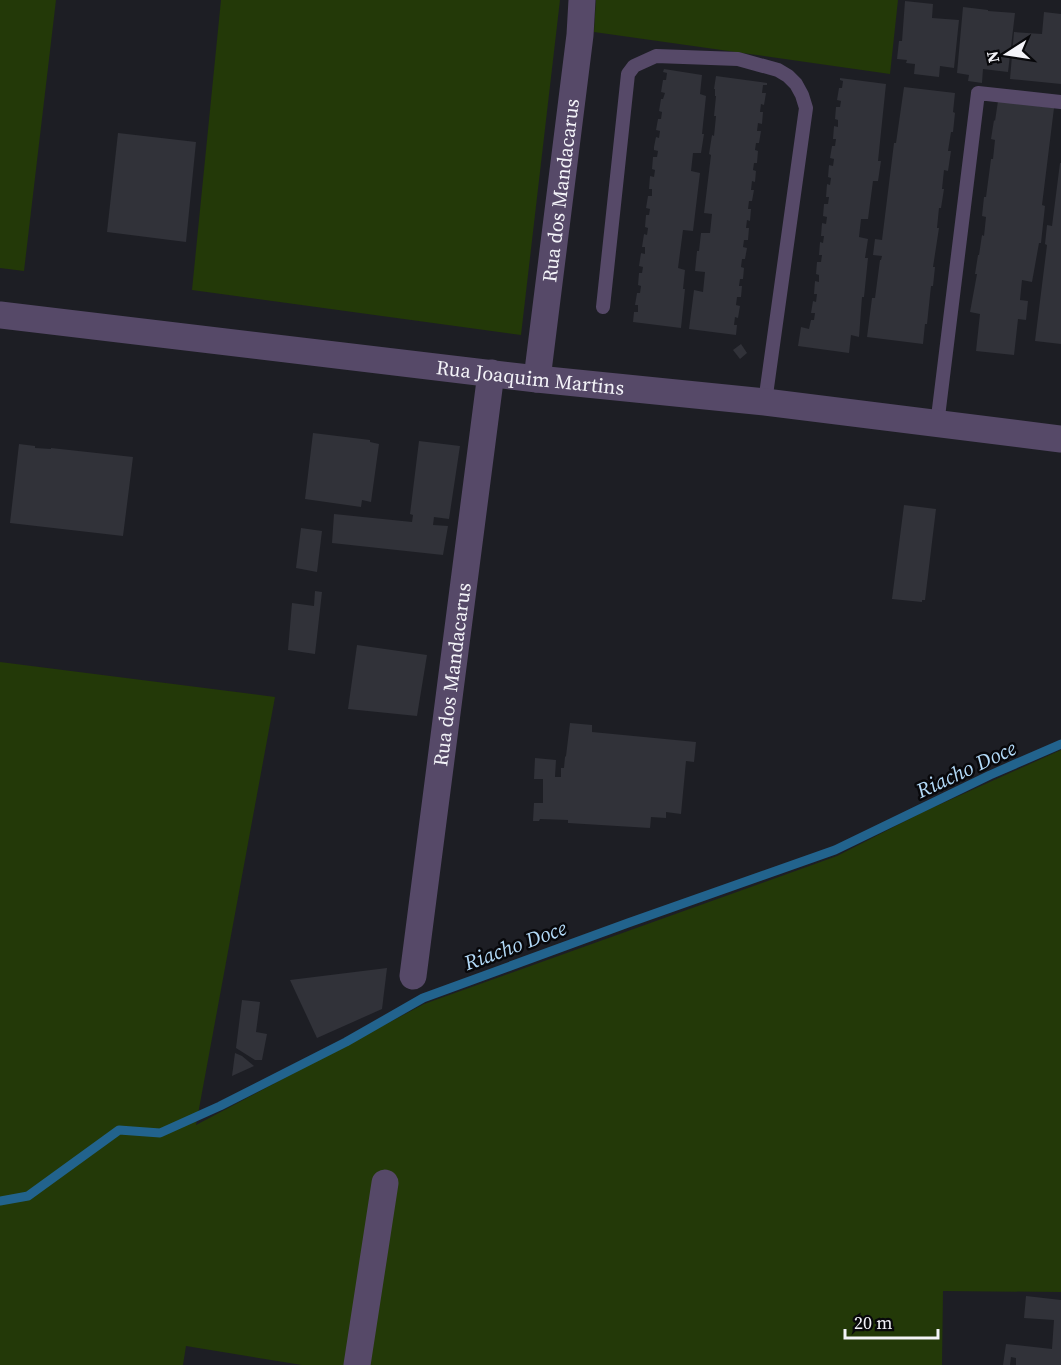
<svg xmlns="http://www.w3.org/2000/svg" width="1061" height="1365" font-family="'Source Serif 4',serif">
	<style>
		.green { fill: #233908 }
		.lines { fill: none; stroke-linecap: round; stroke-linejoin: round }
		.stream { stroke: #22638d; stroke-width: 9 }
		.building { fill: #313239 }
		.lane { stroke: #564968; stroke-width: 14 }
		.street { stroke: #564968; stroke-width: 27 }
		.labels { text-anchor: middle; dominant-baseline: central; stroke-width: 5; stroke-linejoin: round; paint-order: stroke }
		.street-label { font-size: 20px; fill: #f3f3f8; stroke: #08080b }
		.water-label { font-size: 21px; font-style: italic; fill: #b3daf8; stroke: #08080b }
	</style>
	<rect width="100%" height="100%" fill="#1d1e24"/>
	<g class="green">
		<path d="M 0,0 L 56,0 L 24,271 L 0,268 Z"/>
		<path d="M 221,0 L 560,0 L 521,335 L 192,290 Z"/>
		<path d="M 596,0 L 898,0 L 890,74 L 594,32 Z"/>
		<path d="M 0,662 L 275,697 L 196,1125 L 424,1004 L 837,856 L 923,812 L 1061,750 L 1061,1292 L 943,1291 L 942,1365 L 302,1365 L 186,1346 L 183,1365 L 0,1365 Z"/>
	</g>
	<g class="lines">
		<path class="stream" d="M 0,1201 L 28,1196 L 119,1130 L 160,1133 L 220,1106 L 346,1042 L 423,998 L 628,923 L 835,850 L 990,775 L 1061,744"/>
	</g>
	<g class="building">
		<path d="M 905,1 L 933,4 L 932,18 L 959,20 L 954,68 L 940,66 L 939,77 L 914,74 L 915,64 L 906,63 L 907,60 L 897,59 L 899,41 L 902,41 Z"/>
		<path d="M 963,7 L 988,10 L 988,11 L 1015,13 L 1008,72 L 983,69 L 982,83 L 968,81 L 969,75 L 957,73 Z"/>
		<path d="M 1044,12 L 1061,14 L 1061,84 L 1010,79 L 1014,32 L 1042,34 Z"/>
		<path d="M 664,69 L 702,75 L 700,94 L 706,96 L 702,134 L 704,134 L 701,153 L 693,153 L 691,171 L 700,173 L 693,231 L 683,230 L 678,268 L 685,270 L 683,289 L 685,289 L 681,328 L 633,322 L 634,312 L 638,312 L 638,305 L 635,305 L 637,293 L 640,293 L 641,286 L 638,285 L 639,273 L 642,273 L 643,267 L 639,266 L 641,253 L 645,254 L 645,247 L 642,247 L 644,234 L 647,235 L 648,228 L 645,227 L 646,215 L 649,215 L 650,209 L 646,208 L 648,196 L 652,196 L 652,189 L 649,189 L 650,176 L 654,177 L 655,170 L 652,169 L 653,157 L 657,157 L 658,151 L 654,150 L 654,147 L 656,137 L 659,138 L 660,131 L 656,130 L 658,119 L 661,119 L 662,112 L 659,111 L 661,99 L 663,99 L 665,93 L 661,92 L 663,80 L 666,80 L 667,73 L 663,72 Z"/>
		<path d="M 716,76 L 767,83 L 767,85 L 763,85 L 762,93 L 766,93 L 764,105 L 761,104 L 760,112 L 763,112 L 762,124 L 758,123 L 757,131 L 761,131 L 759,143 L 756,143 L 755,150 L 758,151 L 757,163 L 754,163 L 753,170 L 756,171 L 755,182 L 752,181 L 751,190 L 754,190 L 752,201 L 749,201 L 748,209 L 751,209 L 750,221 L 747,220 L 746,228 L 749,228 L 748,240 L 744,240 L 743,247 L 747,248 L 745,259 L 742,259 L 741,267 L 744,268 L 743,279 L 740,279 L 739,286 L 742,286 L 741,297 L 737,297 L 736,305 L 740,306 L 738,318 L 735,317 L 734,325 L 737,325 L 736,335 L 689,329 L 694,290 L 703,292 L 705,272 L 695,271 L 697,251 L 699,251 L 701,233 L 710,233 L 712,214 L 704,213 L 711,155 L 709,154 L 712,135 L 714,136 L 716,116 L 714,116 L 716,96 L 715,96 L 715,89 L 714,89 Z"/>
		<path d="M 840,78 L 886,84 L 878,161 L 881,161 L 878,181 L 873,181 L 868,219 L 861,219 L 859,237 L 868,239 L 865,258 L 868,258 L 864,297 L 862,297 L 859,337 L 851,335 L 849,353 L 798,346 L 801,327 L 809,329 L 811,320 L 814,320 L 815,313 L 811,313 L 813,301 L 816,302 L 817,294 L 814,294 L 815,281 L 819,282 L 819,275 L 816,274 L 817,262 L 821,262 L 822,255 L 819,255 L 820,242 L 823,243 L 824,236 L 821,236 L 822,223 L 826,224 L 827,217 L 823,216 L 824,204 L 828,204 L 829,197 L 826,197 L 827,184 L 830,185 L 831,178 L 828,177 L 829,165 L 833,166 L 834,159 L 830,158 L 832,146 L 835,146 L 836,139 L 833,139 L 834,126 L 838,127 L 838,120 L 835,119 L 836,107 L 840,107 L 841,101 L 837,100 L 839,88 L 842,88 L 843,81 L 840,80 Z"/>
		<path d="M 904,87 L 955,93 L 953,112 L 955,113 L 953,132 L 951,132 L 948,151 L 951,151 L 948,171 L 944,170 L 942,189 L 944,189 L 941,208 L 939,208 L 937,228 L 939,228 L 933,267 L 935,267 L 933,286 L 931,286 L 927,324 L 925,324 L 923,344 L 867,337 L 872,298 L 875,298 L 880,260 L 881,260 L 882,256 L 873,255 L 875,239 L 882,240 L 894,143 L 896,143 Z"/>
		<path d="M 998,101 L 1054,108 L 1042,205 L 1045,206 L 1041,243 L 1039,243 L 1032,282 L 1022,280 L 1020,300 L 1028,301 L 1026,320 L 1018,319 L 1014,355 L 976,351 L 980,314 L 970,312 L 977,274 L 975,274 L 978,255 L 979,255 L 982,235 L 984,236 L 986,217 L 982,216 L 984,197 L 986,197 L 991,159 L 993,159 L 995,140 L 991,139 L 994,120 L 995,121 Z"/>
		<path d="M 118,133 L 196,142 L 186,242 L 107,232 Z"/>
		<path d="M 1060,163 L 1061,163 L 1061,344 L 1035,341 L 1047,245 L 1045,244 L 1047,225 L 1052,226 Z"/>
		<path d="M 741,344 L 747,353 L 740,359 L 733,350 Z"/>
		<path d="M 313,433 L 370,440 L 370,442 L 379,444 L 371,502 L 362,500 L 361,507 L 305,499 Z"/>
		<path d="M 419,441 L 460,446 L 449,519 L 434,517 L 433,525 L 448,526 L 443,555 L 332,543 L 334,514 L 412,522 L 413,515 L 410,514 Z"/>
		<path d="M 19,444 L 35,446 L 35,448 L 51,449 L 51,448 L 133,457 L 123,536 L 10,523 Z"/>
		<path d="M 904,505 L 936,509 L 925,600 L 922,600 L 922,602 L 892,599 Z"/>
		<path d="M 301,528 L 322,531 L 317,572 L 296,568 Z"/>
		<path d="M 315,591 L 322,592 L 315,654 L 288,650 L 292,603 L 314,606 Z"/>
		<path d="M 357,645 L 427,655 L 417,716 L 348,709 Z"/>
		<path d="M 570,723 L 592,725 L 592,732 L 696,742 L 694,762 L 686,761 L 681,814 L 666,812 L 666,818 L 651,817 L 650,828 L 568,823 L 568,820 L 540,819 L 539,821 L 533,821 L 534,803 L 543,803 L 543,779 L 534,779 L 535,758 L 556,760 L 555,777 L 561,777 L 561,768 L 564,768 L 565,757 L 566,756 Z"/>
		<path d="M 387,968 L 382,1009 L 317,1038 L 290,980 Z"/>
		<path d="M 242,1000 L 260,1002 L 256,1032 L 267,1034 L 262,1060 L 255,1060 L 236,1048 Z"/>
		<path d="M 235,1053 L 242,1056 L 254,1066 L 232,1076 Z"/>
		<path d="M 1026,1296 L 1061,1300 L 1061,1365 L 1016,1365 L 1016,1358 L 1011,1357 L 1010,1365 L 1003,1365 L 1006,1344 L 1052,1349 L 1054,1320 L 1024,1318 Z"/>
	</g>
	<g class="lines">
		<g class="lane">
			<path d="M 603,307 L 628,74 L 634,66 L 656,56 L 738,59 L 778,70 L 788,76 L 796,84 L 802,95 L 806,108 L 765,402"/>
			<path d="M 937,425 L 978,93 L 1061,102"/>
		</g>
		<g class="street">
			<path id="s1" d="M 0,315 L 537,379 L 765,402 L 1061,439"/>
			<path id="s2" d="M 537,379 L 580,35 L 582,0"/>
			<path id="s3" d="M 413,976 L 491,373"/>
			<path d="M 357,1365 L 385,1183"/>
		</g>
	</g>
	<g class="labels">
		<g class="street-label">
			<text stroke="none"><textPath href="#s2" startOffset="190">Rua dos Mandacarus</textPath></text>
			<text stroke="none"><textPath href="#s1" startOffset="534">Rua Joaquim Martins</textPath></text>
			<text stroke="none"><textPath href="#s3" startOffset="304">Rua dos Mandacarus</textPath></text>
		</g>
		<g class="water-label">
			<text transform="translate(966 769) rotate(-25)">Riacho Doce</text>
			<text transform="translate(515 945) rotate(-20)">Riacho Doce</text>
		</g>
	</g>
	<g transform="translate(1007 54) rotate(258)" stroke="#08080b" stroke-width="4.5" paint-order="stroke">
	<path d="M0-4.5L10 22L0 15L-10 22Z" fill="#f3f3f8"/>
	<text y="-9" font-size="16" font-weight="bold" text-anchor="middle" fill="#f3f3f8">N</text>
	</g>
	<path d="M845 1329v9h93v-9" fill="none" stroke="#f3f3f8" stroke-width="3"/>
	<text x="854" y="1329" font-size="18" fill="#f3f3f8" stroke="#08080b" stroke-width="4.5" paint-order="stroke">20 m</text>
</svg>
